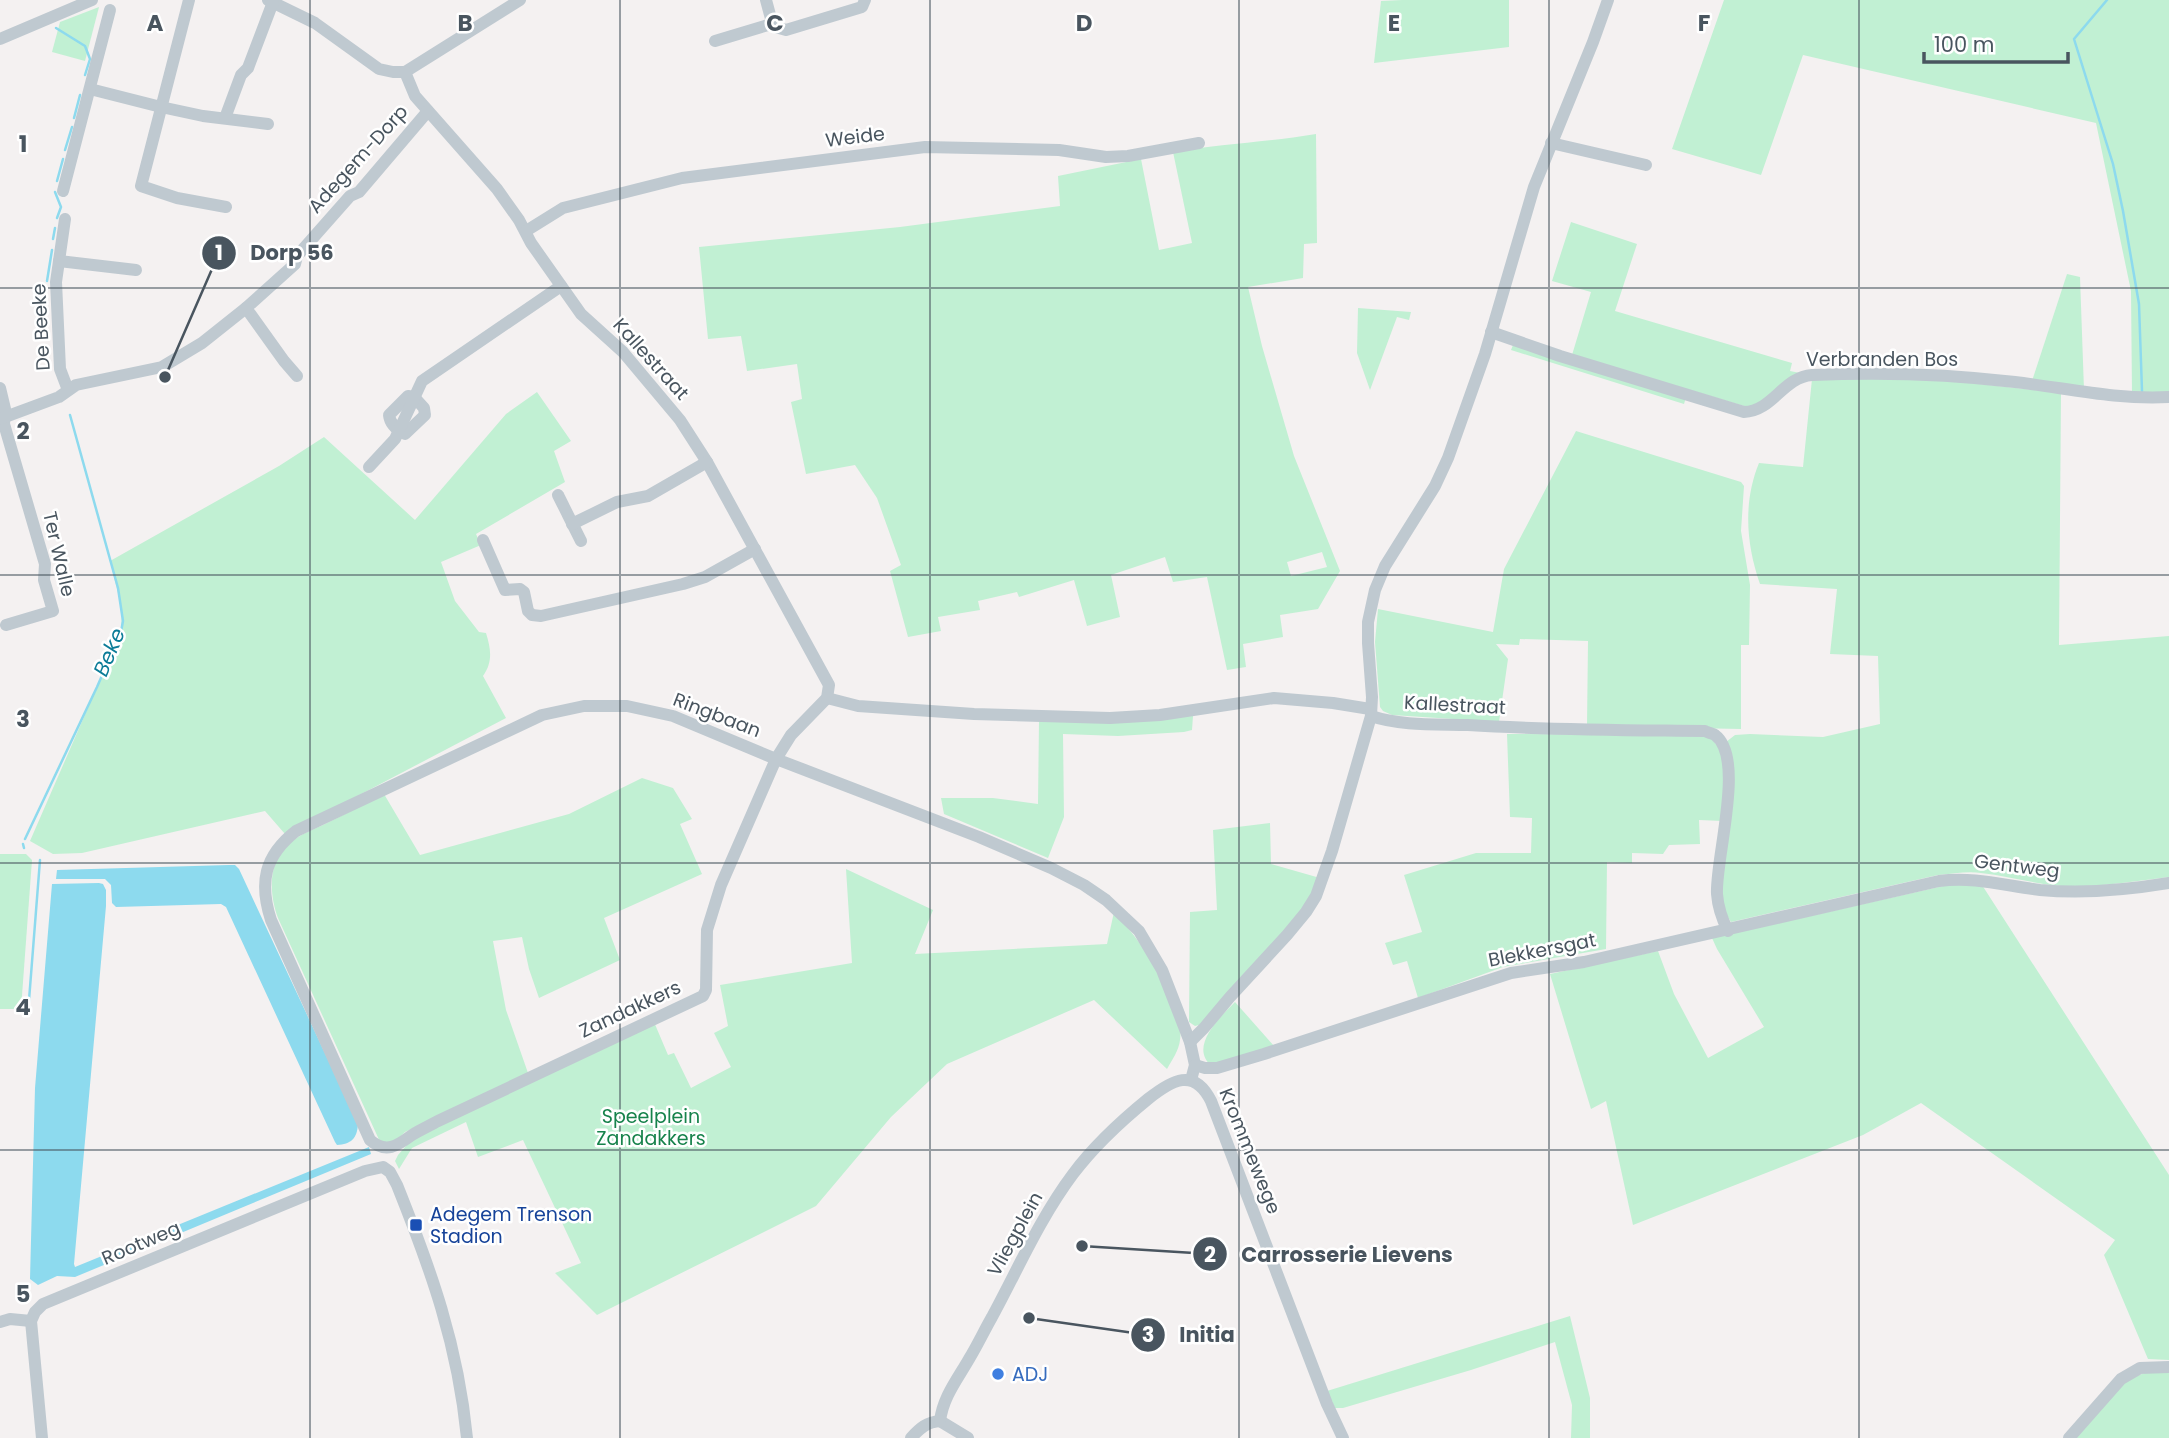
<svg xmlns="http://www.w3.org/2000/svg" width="2169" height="1438" font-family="Poppins,sans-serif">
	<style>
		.green { fill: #c1f0d3; fill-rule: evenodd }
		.water { fill: #8ddaee }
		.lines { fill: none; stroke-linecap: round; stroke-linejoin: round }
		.stream { stroke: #8ddaee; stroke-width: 2.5 }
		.minor { stroke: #bfc9d0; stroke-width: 12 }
		.grid { fill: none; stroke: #49555f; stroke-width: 2; stroke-opacity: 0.55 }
		.transit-dot { fill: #1a4fb4; stroke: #fff; stroke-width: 2.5 }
		.shop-dot { fill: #3f7fe0; stroke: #fff; stroke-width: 2.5 }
		.labels { text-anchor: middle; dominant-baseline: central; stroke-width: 5; stroke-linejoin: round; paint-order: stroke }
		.street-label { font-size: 19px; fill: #49555f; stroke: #fff }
		.park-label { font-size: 19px; fill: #17834c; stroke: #fff }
		.transit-label { font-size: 19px; fill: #164399; stroke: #fff; text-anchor: start }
		.shop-label { font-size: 19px; fill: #366cbe; stroke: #fff; text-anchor: start }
		.water-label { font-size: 21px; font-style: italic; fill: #0c7c98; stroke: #fff }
		.grid-label { font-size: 23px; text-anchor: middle; font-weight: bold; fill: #49555f; stroke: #fff; stroke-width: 5; stroke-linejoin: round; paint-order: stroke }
		.leader { fill: none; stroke: #49555f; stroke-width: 2.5 }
		.callout-dot { fill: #49555f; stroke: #fff; stroke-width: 2.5 }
		.mark-label { font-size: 21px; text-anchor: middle; font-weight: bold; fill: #fff }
		.callout-label { font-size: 21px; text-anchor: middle; font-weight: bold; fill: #49555f; stroke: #fff; stroke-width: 5; stroke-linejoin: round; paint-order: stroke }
	</style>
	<rect width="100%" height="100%" fill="#f4f1f1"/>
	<g class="green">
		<path d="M 1402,0 L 1509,0 L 1509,47 L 1374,63 L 1381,1 Z"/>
		<path d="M 1724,0 L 2169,0 L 2169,393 L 2132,395 L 2131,291 L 2096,123 L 1803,55 L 1761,175 L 1672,149 Z"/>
		<path d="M 99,7 L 85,61 L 52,52 L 60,22 Z"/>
		<path d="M 1316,134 L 1317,243 L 1304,244 L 1303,278 L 1248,287 L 1262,346 L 1294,456 L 1340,571 L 1318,609 L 1280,615 L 1283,637 L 1243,644 L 1246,667 L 1227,670 L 1207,577 L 1173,582 L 1165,557 L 1111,575 L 1120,617 L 1087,626 L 1074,580 L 1019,597 L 1017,592 L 978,601 L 980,610 L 938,617 L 941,631 L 908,637 L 890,571 L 901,565 L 877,498 L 855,465 L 806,474 L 791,402 L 802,399 L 797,364 L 747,371 L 741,336 L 708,339 L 699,247 L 900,227 L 1060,206 L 1058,176 L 1141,159 L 1159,250 L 1192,243 L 1173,152 C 1220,144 1269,142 1316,134 ZM 1322,552 L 1327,567 L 1291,576 L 1287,562 Z"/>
		<path d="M 1571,222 L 1637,244 L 1615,311 L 1792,363 L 1790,371 L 1800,373 L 1754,409 L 1572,355 L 1591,292 L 1552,281 Z"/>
		<path d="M 2067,274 L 2080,277 L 2084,390 L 2032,381 Z"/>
		<path d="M 1358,308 L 1411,312 L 1409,320 L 1397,317 L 1370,390 L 1357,353 Z"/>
		<path d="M 1513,345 L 1686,397 L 1684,404 L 1511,350 Z"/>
		<path d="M 1916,377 L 2061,393 L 2059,645 L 2169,636 L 2169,877 C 2134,881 2097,888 2061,886 C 2034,884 2008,876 1981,873 C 1967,871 1953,874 1938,875 L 1731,922 L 1726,914 L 1722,896 L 1726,742 L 1735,735 L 1750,734 L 1823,737 L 1880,724 L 1878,656 L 1830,654 L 1837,589 L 1760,584 C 1746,544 1743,502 1759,463 L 1803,467 L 1812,379 Z"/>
		<path d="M 537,392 L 571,441 L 554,451 L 565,482 L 476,534 L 481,545 L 441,562 L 455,601 L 479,632 L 486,633 C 491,649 493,662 483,676 L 506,718 L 285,834 L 265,811 L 82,853 L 53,854 L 30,841 L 121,632 L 122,609 L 110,561 L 279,466 L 324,437 L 415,520 L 506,414 Z"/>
		<path d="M 1576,431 L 1741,482 L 1744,486 L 1741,531 L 1750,585 L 1749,645 L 1741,645 L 1741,729 L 1587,726 L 1588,641 L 1520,639 L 1519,645 L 1496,644 L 1508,659 L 1499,722 L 1392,715 L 1383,711 L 1380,707 L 1375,642 L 1378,609 L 1493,632 L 1504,569 Z"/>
		<path d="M 1193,716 L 1192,730 L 1184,732 L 1118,736 L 1063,734 L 1064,817 L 1048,858 L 944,814 L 941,798 L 993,798 L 1038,804 L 1039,721 Z"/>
		<path d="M 1507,734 L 1696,735 L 1710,737 L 1721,750 L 1726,779 L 1723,821 L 1699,820 L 1700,844 L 1669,845 L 1663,854 L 1632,853 L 1632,863 L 1607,862 L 1606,949 L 1503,967 L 1418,998 L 1407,961 L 1393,965 L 1385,943 L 1422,932 L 1404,875 L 1476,853 L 1531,853 L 1532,818 L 1510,817 Z"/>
		<path d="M 642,778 L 673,788 L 692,819 L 680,824 L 702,874 L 604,918 L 620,960 L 539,998 L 529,969 L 522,937 L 493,941 L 506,1010 L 528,1073 L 405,1132 L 392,1145 L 381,1144 L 278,918 C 269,893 267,861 291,842 C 301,834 314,829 325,824 C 345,814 365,804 384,794 L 420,855 L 569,814 Z"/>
		<path d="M 1270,823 L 1271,864 L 1320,878 L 1303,911 L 1203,1024 L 1195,1026 L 1189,1022 L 1190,912 L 1217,910 L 1213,830 Z"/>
		<path d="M 0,854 L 26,854 L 32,860 L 21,1009 L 0,1009 Z"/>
		<path d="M 846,869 L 933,910 L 915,954 L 1107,944 L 1114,912 C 1143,944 1158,967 1173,1008 C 1176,1018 1182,1029 1180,1040 C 1179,1050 1172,1060 1167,1069 L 1094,1000 L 947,1064 L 891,1117 L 816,1206 L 597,1315 L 555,1273 L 581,1263 L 523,1140 L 478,1157 L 466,1122 L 412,1148 L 399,1169 L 395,1161 L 398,1155 L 414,1137 L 654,1022 L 668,1055 L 674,1053 L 691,1088 L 731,1067 L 714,1033 L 728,1026 L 720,985 L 852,963 Z"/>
		<path d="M 1952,884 L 1982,885 L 2169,1175 L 2169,1360 L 2148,1359 L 2104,1255 L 2115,1240 L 1921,1103 L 1863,1135 L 1633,1225 L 1606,1101 L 1591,1109 L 1550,974 L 1658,951 L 1674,994 L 1708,1058 L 1764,1027 L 1717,949 L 1712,938 Z"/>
		<path d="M 1235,1002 L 1275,1047 L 1213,1067 C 1187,1048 1220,1017 1235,1002 Z"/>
		<path d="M 1570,1316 L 1590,1398 L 1590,1438 L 1571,1438 L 1572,1405 L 1555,1342 L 1471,1370 L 1343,1408 L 1335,1408 L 1327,1391 Z"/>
		<path d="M 2169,1371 L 2169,1438 L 2074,1438 C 2093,1417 2113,1383 2142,1374 C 2150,1371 2160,1371 2169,1371 Z"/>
	</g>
	<g class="water">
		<path d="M 229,865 L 235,865 L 239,869 L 358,1124 C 357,1139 351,1144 337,1145 L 335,1142 L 226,907 L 221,904 L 116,907 L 112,903 L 111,885 L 105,879 L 56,879 L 57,870 Z"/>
		<path d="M 99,883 L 103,884 L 106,890 L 106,906 L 74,1264 L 75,1267 L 369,1147 L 371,1154 L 75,1277 L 57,1276 L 38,1285 L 30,1279 L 35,1088 L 52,884 Z"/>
	</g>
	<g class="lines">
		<g class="stream">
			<path d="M 2107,0 L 2074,39 L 2113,164 L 2123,211 L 2139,304 L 2142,391"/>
			<path d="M 56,28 L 85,46 L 90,59 L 85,75"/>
			<path d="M 74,118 L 80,95"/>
			<path d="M 65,150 L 72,127"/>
			<path d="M 57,181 L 63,159"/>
			<path d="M 55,192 L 61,207 L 57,218"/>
			<path d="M 53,239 L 55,228"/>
			<path d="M 47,281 L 52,250"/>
			<path d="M 25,839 L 97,687 L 121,632 L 123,621 L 118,588 L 70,415"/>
			<path d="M 23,844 L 24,848"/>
			<path d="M 28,1013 L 40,860"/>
		</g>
		<g class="minor">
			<path d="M 189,0 L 141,186 L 177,198 L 226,207"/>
			<path d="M 268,0 L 315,23 L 379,69 L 393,72 L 405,72 L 520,0"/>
			<path d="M 766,0 L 773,26"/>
			<path d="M 0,39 L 92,0"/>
			<path d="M 715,41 L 768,25 L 786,30 L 862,7 L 865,0"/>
			<path d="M 405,72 L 415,96 L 497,189 L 519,220 L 531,243 L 581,314 L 623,352 L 680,420 L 707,462 L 829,685 L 827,698 L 791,735 L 776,759 L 721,885 L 707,930 L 706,990 L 703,996 L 438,1121 C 429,1126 420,1130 412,1135 C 397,1146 386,1154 370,1140 L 271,920 C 259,883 264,856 296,831 L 542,715 L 584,706 L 627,706 L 673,716 L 776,759 L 979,837 L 1051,868 L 1084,885 L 1106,900 L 1139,931 L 1162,970 L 1190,1042 L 1195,1065 L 1191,1080"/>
			<path d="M 90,89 L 161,107 L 203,116 L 268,124"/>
			<path d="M 225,118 L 241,75 L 248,68 L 273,2"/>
			<path d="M 1551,143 L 1646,165"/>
			<path d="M 63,191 L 110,10"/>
			<path d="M 65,219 L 56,282 L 60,369 L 68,390"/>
			<path d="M 526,231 L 563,208 L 682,178 L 925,147 L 1059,150 L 1106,157 L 1128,156 L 1199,143"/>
			<path d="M 59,261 L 136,270"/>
			<path d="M 246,308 L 284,361 L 297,376"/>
			<path d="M 1491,332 L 1560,356 L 1744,412 C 1773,411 1783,377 1812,375 C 1879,372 1948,374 2015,382 C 2067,388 2116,400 2169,397"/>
			<path d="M 0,388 L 5,409 L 4,424 L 45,564 L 44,580 L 53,611 L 6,625"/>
			<path d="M 408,396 L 414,397 L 424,408 L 425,415 L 405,434 C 397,430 390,424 389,415 Z"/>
			<path d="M 0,419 L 59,397 L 76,385 L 162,367 L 202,343 L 246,308 L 295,264 L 297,256 L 350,196 L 359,192 L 428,111"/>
			<path d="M 369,467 L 395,439 L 422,381 L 561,286"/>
			<path d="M 558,495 L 581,541"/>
			<path d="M 572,524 L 617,502 L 648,496 L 707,462"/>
			<path d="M 483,540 L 505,590 L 520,589 L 524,592 L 528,611 L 532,615 L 541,616 L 683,584 L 705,577 L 755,549"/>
			<path d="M 827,698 L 858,706 L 974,714 L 1110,718 L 1160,715 L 1274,698 L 1333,703 L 1370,709"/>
			<path d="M 1371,716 C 1401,726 1436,724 1468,725 C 1547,730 1626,730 1705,731 C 1706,732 1714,734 1715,735 C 1746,758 1715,859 1717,894 C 1718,908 1722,919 1728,931"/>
			<path d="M 1190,1042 L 1204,1028 L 1230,997 L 1287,935 L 1306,912 L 1316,896 L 1332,851 L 1371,716 L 1372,697 L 1368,643 L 1368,622 L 1375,590 L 1385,566 L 1435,486 L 1448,458 L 1485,354 L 1534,187 L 1593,42 L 1608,0"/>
			<path d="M 1195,1065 L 1205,1068 L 1217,1068 L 1264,1054 L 1511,973 L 1584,962 L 1939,881 C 1974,876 2006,886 2040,890 C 2083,894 2127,890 2169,883"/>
			<path d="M 0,1322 L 10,1319 L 31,1321"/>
			<path d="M 940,1421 C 943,1397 957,1380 969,1359 C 977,1346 984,1331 992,1317 C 1018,1269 1040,1218 1073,1174 C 1094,1146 1121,1121 1148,1099 C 1172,1080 1194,1067 1211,1101 L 1327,1404 L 1343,1438"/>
			<path d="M 940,1421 L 968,1438"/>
			<path d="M 42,1438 L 31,1321 L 35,1312 L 43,1304 L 365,1171 L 383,1167 L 390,1172 L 397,1185 C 431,1270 458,1345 467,1438"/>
			<path d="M 911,1438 C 920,1428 927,1422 940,1421"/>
			<path d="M 2069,1438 L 2121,1379 L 2140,1368 L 2169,1367"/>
		</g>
	</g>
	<path class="grid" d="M 310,0 L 310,1438M 620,0 L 620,1438M 930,0 L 930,1438M 1239,0 L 1239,1438M 1549,0 L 1549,1438M 1859,0 L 1859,1438M 0,288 L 2169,288M 0,575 L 2169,575M 0,863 L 2169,863M 0,1150 L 2169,1150"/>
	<rect class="transit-dot" x="409" y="1218" width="14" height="14" rx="3.5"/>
	<circle class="shop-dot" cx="998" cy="1374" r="7"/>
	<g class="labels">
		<g class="street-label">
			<text transform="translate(855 137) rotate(-7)">Weide</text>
			<text transform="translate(358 159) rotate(-48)">Adegem-Dorp</text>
			<text transform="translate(41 327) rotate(-93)">De Beeke</text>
			<text transform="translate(651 359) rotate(48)">Kallestraat</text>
			<text x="1882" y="359">Verbranden Bos</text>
			<text transform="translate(59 554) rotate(77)">Ter Walle</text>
			<text transform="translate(1455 705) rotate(3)">Kallestraat</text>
			<text transform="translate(717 715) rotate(21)">Ringbaan</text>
			<text transform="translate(2017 866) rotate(7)">Gentweg</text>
			<text transform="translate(1542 950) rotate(-11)">Blekkersgat</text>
			<text transform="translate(630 1009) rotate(-25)">Zandakkers</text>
			<text transform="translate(1250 1151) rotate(68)">Krommewege</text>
			<text transform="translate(1015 1234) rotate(-61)">Vliegplein</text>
			<text transform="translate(141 1243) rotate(-23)">Rootweg</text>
		</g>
		<g class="park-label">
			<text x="651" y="1116">Speelplein<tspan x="651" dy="22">Zandakkers</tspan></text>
		</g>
		<g class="transit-label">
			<text x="430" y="1214">Adegem Trenson<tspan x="430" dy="22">Stadion</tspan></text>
		</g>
		<g class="shop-label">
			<text x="1012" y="1374">ADJ</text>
		</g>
		<g class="water-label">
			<text transform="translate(109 652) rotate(-67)">Beke</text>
		</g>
	</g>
	<g class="grid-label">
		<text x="155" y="31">A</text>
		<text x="465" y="31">B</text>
		<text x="775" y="31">C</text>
		<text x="1084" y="31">D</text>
		<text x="1394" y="31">E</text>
		<text x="1704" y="31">F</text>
		<text x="23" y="152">1</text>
		<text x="23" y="439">2</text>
		<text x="23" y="727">3</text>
		<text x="23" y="1015">4</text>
		<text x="23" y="1302">5</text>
	</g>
	<path class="leader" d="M165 377L219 253M1082 1246L1210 1254M1029 1318L1148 1335"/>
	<g class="callout-dot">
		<circle cx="165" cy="377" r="7"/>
		<circle cx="1082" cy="1246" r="7"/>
		<circle cx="1029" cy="1318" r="7"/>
		<circle cx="219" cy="253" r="18"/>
		<circle cx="1210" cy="1254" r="18"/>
		<circle cx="1148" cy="1335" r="18"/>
	</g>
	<g class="mark-label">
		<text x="219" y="260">1</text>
		<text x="1210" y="1262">2</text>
		<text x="1148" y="1342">3</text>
	</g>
	<g class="callout-label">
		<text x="292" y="260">Dorp 56</text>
		<text x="1347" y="1262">Carrosserie Lievens</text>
		<text x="1207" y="1342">Initia</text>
	</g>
	<path d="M1924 52v10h144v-10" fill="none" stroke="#49555f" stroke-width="3.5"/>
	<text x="1934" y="52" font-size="21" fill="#49555f" stroke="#ffffff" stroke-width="5" paint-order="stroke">100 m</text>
</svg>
